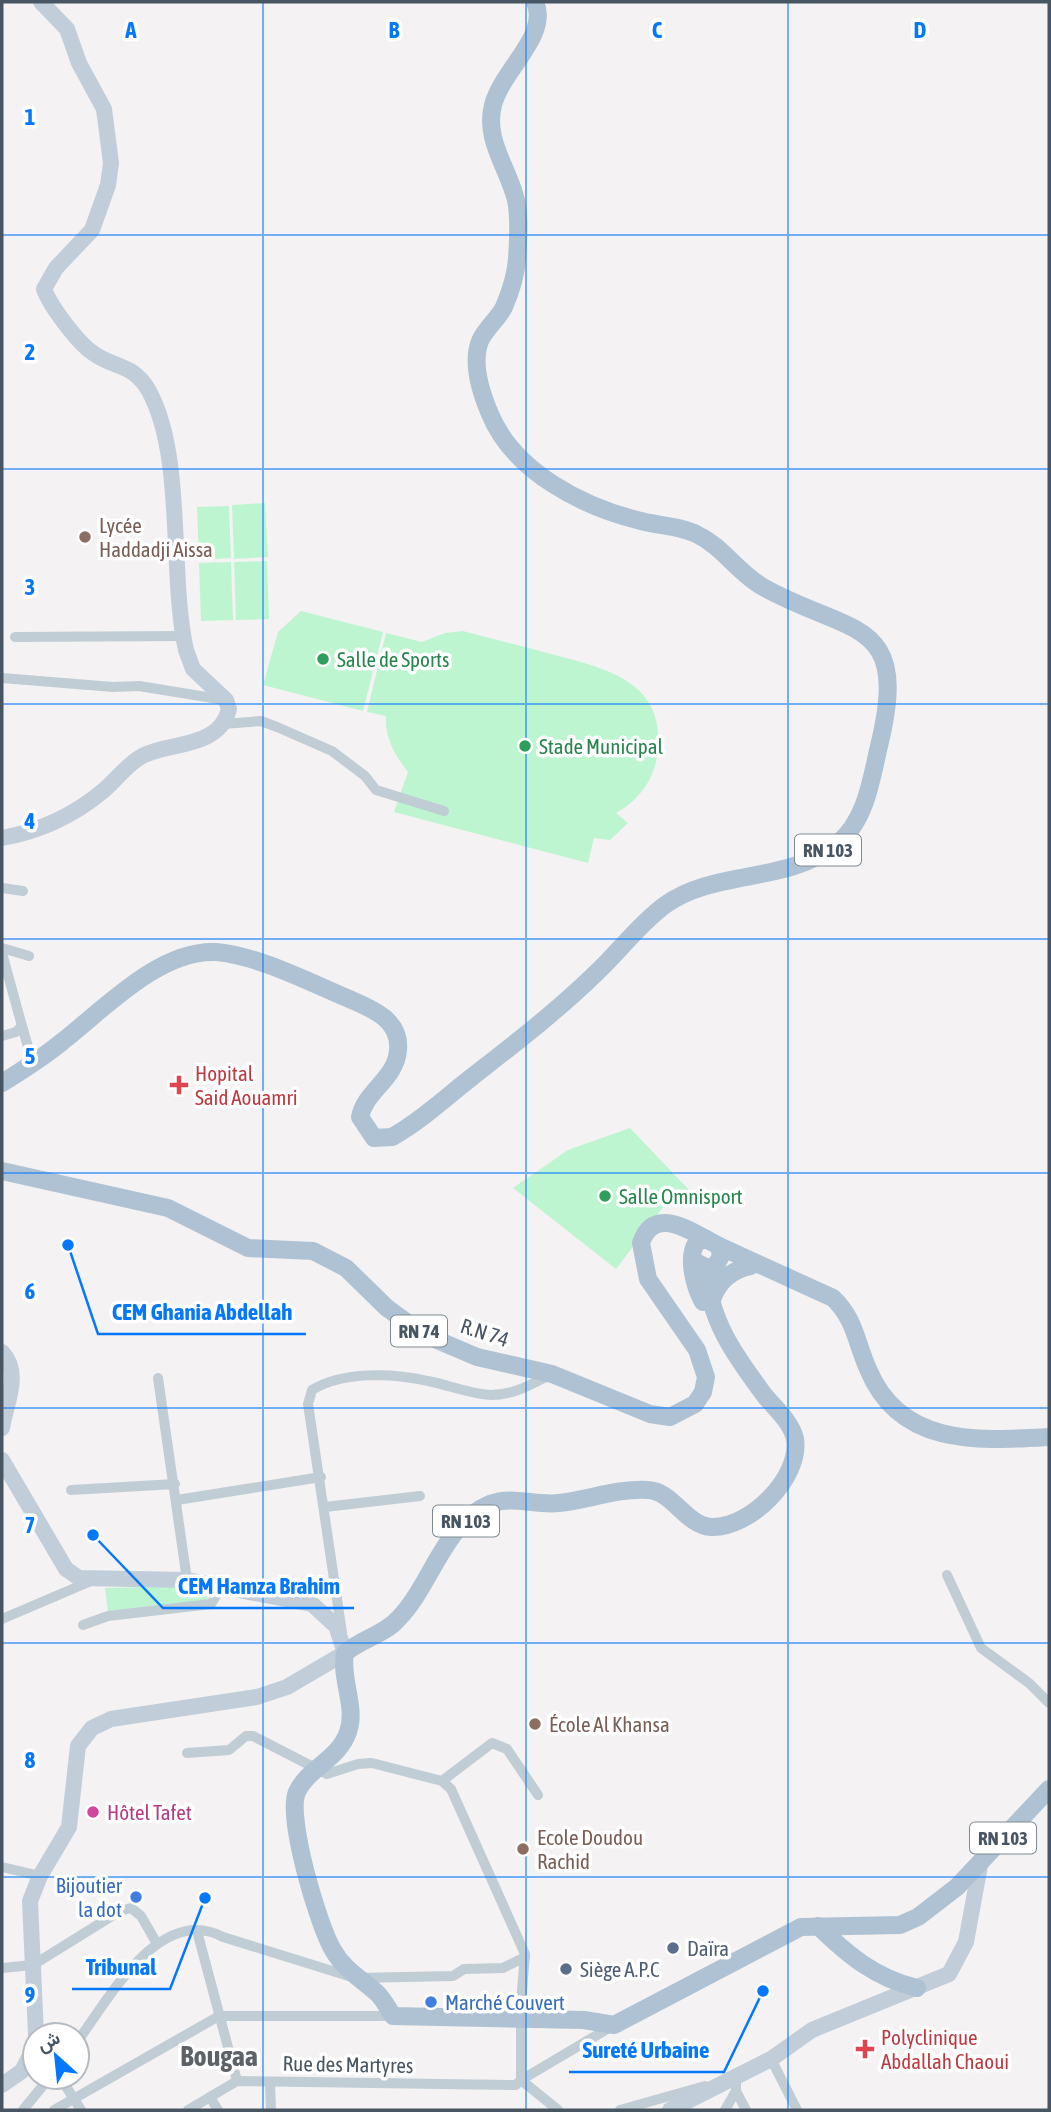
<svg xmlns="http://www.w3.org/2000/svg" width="1051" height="2112" font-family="'Asap Condensed',Vazirmatn,sans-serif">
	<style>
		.green { fill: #bdf5d1 }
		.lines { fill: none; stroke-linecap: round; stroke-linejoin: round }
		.street { stroke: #c1cdd5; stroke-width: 10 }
		.secondary { stroke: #c1ceda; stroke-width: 16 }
		.primary { stroke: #afc2d3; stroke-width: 18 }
		.grid { fill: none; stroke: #0478fc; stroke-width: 2; stroke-opacity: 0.55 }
		.education-dot { fill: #8d6e63; stroke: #fff; stroke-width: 2.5 }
		.leisure-dot { fill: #2e9e5b; stroke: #fff; stroke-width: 2.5 }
		.health-dot { fill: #e0444e; stroke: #fff; stroke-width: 2.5 }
		.hotel-dot { fill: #d1479c; stroke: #fff; stroke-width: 2.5 }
		.shop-dot { fill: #3f7fe0; stroke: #fff; stroke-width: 2.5 }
		.service-dot { fill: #5c6f8a; stroke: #fff; stroke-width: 2.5 }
		.labels { text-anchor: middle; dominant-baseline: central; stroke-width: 7; stroke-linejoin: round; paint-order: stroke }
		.shield { fill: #fff; stroke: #7e8991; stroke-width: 2 }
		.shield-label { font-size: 19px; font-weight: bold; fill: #475662 }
		.education-label { font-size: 21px; fill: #785e54; stroke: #fff; text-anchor: start }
		.leisure-label { font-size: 21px; fill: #27864d; stroke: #fff; text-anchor: start }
		.health-label { font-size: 21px; fill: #be3a42; stroke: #fff; text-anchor: start }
		.street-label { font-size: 21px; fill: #475662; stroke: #fff }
		.hotel-label { font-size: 21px; fill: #b23c85; stroke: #fff; text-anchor: start }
		.shop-label { font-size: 21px; fill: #366cbe; stroke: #fff; text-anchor: end }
		.service-label { font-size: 21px; fill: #4e5e75; stroke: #fff; text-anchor: start }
		.district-label { font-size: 28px; font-weight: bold; fill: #5d6268; stroke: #fff }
		.grid-label { font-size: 23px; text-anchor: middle; font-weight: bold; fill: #0478fc; stroke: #fff; stroke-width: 7; stroke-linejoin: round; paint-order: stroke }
		.leader { fill: none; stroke: #0478fc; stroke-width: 2.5 }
		.callout-dot { fill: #0478fc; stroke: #fff; stroke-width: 2.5 }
		.callout-label { font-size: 23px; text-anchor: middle; font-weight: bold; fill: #0478fc; stroke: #fff; stroke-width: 7; stroke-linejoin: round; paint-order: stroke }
	</style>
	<rect width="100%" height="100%" fill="#f4f2f2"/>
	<g class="green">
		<path d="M 265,503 L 268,557 L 234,559 L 232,505 Z"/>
		<path d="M 229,506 L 231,558 L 199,560 L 197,507 Z"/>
		<path d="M 267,561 L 269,619 L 236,620 L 234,562 Z"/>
		<path d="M 231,562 L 233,620 L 201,621 L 199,563 Z"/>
		<path d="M 301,611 L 383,632 L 363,711 L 263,685 L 278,632 Z"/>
		<path d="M 463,631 C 493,639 522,646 551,654 C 604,668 664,680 658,749 C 656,777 640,800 616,813 L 628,823 L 610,840 L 594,838 L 588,863 L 394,812 L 408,772 C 395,755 385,739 386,716 L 367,712 L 386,633 L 422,642 L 445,633 Z"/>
		<path d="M 630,1128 L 689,1190 L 685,1205 L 667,1202 L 616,1269 L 513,1188 L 568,1150 Z"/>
		<path d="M 188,1586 L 208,1589 L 208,1601 L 108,1612 L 105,1588 Z"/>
	</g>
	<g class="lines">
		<g class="street">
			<path d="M 15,637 L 183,636"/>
			<path d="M 2,678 L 113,687 L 139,686 L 225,700"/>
			<path d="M 223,724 L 261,721 L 277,727 L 332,751 L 365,776 L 376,790 L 444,811"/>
			<path d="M 2,888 L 23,891"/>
			<path d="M 2,948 L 29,956"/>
			<path d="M 2,953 L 22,1026 L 16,1032 L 2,1036"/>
			<path d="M 22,1026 L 33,1064"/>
			<path d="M 158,1378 L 187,1580"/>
			<path d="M 71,1490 L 175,1484"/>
			<path d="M 177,1500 L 321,1477"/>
			<path d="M 325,1507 L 420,1496"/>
			<path d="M 947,1575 L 981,1648 L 1029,1683 L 1049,1703"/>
			<path d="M 2,1619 L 91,1581"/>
			<path d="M 83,1625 L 108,1616 L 211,1604 L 222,1586"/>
			<path d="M 342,1633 L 308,1404 L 312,1390 C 343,1371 393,1373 428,1381 C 449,1385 469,1394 491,1395 C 514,1395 532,1384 552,1374"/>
			<path d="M 187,1753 L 229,1750 L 246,1736 L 253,1736 L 327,1774 L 358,1764 L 372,1763 L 442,1781 L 451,1789 L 525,1954 L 521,2003 L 521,2080"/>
			<path d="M 442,1781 L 492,1743 L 507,1749 L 538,1795"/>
			<path d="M 2,1867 L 40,1876"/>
			<path d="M 197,1931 L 237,2081"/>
			<path d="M 2,1968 L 33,1965 L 120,1911 L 131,1908 L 141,1916 L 156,1942"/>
			<path d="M 77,2042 C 108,2000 160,1903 223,1937 L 355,1978 L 453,1976 L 464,1969 L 503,1968 L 525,1957"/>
			<path d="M 771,2059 L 797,2110"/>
			<path d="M 60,2077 L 81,2110"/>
			<path d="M 521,2080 L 614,2025"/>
			<path d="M 270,2082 L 271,2110"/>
			<path d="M 736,2091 L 746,2110"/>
			<path d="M 210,2097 L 218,2110"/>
			<path d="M 23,2110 L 50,2077"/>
			<path d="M 54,2110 L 219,2016 L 393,2016"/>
			<path d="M 188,2110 L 237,2081 L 516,2085 L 521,2080 L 558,2110"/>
			<path d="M 620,2110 L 705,2086"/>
			<path d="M 725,2110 L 736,2091 L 736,2077 L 730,2079"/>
		</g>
		<g class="secondary">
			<path d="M 2,838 C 41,831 73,816 103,791 C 115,781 126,766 139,758 C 164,741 219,751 229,709 L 226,700 L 193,669 L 186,650 C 169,574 185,457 149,391 C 133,363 115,369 93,353 C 78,343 50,306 44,289 L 56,268 L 92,230 L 108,185 L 111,163 L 104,109 L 79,63 L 67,29 L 41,2"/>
			<path d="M 2,1352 C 22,1373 6,1403 2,1428"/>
			<path d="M 2,1460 L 66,1569 L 79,1578 L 187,1580 L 312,1604 L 336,1626 L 345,1653 L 287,1687 L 257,1697 L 111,1719 L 92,1728 L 78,1746 L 69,1827 L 40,1876 L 30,1901 L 36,2035"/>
			<path d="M 2,2085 L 22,2071 L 35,2046"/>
			<path d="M 670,2110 L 771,2059 L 812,2030 L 949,1974 L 966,1942 L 981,1860"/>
		</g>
		<g class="primary">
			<path d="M 2,1083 C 23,1070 44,1057 63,1041 C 104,1009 160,949 216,952 C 256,955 309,982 347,998 C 370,1008 401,1019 398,1050 C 396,1079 365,1091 360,1117 L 374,1138 L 392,1137 C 421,1121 446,1097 472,1077 C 514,1044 556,1012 594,975 C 618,953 639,924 665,905 C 715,869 787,884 837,844 C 866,821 871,780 879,746 C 911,616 851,636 763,587 C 738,573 723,547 698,535 C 682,526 659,526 641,521 C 583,507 514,472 490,414 C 481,393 471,364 480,341 C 485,329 498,319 504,307 C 510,293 516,273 517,259 C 518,240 520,219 516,200 C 508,167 484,140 493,105 C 502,70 550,35 535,2"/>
			<path d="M 2,1171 L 168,1208 L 248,1248 L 313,1251 L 346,1268 L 387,1308 L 423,1334 L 477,1357 L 552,1374 L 650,1414 L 670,1417 L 695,1404 L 703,1392 L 706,1377 L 697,1350 L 648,1279 L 641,1243 C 653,1208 684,1227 706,1239"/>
			<path d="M 719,1246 L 833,1298 C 855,1319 856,1342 868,1369 C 900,1447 978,1441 1049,1437"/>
			<path d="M 694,1261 L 707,1268 L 716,1265 L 721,1256 L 719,1246 L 706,1239 L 697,1242 C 686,1257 695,1288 703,1302"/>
			<path d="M 707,1268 C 707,1318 736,1357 765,1396 C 775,1408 792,1423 795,1439 C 801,1478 749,1529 711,1527 C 685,1525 673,1491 648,1490 C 618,1488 588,1500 559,1503 C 535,1506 513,1495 490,1504 C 444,1523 431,1586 398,1619 C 384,1635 361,1639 345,1653 C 340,1679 357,1707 348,1732 C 339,1759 308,1768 297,1792 C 286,1816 318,1925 333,1950 C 344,1970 362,1979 378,1994 C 384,2000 388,2009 393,2016 L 584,2020 L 614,2025 L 801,1927 L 900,1925 L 918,1917 L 957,1887 L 1049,1789"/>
			<path d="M 711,1303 C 717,1282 730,1270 751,1266"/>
			<path d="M 818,1926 C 848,1955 875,1978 917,1988"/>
		</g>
	</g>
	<path class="grid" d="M 263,2 L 263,2110M 526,2 L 526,2110M 788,2 L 788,2110M 2,235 L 1049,235M 2,469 L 1049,469M 2,704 L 1049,704M 2,939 L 1049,939M 2,1173 L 1049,1173M 2,1408 L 1049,1408M 2,1643 L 1049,1643M 2,1877 L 1049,1877"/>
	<g class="education-dot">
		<circle cx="85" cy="537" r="7"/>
		<circle cx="535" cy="1724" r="7"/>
		<circle cx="523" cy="1849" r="7"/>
	</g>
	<g class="leisure-dot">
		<circle cx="323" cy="659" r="7"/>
		<circle cx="525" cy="746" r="7"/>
		<circle cx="605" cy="1196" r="7"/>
	</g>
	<g class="health-dot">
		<path d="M175.5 1074.5h7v7h7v7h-7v7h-7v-7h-7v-7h7z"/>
		<path d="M861.5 2038.5h7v7h7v7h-7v7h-7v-7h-7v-7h7z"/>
	</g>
	<circle class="hotel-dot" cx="93" cy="1812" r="7"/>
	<g class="shop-dot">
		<circle cx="136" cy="1897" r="7"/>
		<circle cx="431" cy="2002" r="7"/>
	</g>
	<g class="service-dot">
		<circle cx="673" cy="1948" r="7"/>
		<circle cx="566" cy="1969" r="7"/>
	</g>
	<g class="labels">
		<g class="shield">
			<rect x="795" y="834.5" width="66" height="31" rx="5"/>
			<rect x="391" y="1315.5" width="56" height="31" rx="5"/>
			<rect x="433" y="1505.5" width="66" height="31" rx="5"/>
			<rect x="970" y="1822.5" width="66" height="31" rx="5"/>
		</g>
		<g class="shield-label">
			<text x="828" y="850">RN 103</text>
			<text x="419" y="1331">RN 74</text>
			<text x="466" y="1521">RN 103</text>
			<text x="1003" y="1838">RN 103</text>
		</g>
		<g class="education-label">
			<text x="99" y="525">Lycée<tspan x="99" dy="24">Haddadji Aissa</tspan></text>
			<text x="549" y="1724">École Al Khansa</text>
			<text x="537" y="1837">Ecole Doudou<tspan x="537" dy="24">Rachid</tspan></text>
		</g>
		<g class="leisure-label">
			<text x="337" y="659">Salle de Sports</text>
			<text x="539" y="746">Stade Municipal</text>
			<text x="619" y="1196">Salle Omnisport</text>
		</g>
		<g class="health-label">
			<text x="195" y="1073">Hopital<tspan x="195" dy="24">Said Aouamri</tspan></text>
			<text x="881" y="2037">Polyclinique<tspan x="881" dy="24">Abdallah Chaoui</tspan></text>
		</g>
		<g class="street-label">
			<text transform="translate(485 1332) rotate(18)">R.N 74</text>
			<text transform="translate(348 2064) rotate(1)">Rue des Martyres</text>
		</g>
		<g class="hotel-label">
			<text x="107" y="1812">Hôtel Tafet</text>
		</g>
		<g class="shop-label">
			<text x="122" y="1885">Bijoutier<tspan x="122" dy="24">la dot</tspan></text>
			<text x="445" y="2002" text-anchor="start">Marché Couvert</text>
		</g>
		<g class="service-label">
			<text x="687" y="1948">Daïra</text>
			<text x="580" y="1969">Siège A.P.C</text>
		</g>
		<g class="district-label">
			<text x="219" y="2056">Bougaa</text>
		</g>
	</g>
	<g class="grid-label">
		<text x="131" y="38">A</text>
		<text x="394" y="38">B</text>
		<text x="657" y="38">C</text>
		<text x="920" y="38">D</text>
		<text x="30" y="125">1</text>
		<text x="30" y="360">2</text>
		<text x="30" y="595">3</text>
		<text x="30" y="829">4</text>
		<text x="30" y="1064">5</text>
		<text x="30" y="1299">6</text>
		<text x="30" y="1533">7</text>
		<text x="30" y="1768">8</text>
		<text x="30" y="2003">9</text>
	</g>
	<path class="leader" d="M68 1245L98 1334H306M93 1535L163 1608H354M205 1898L170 1989H72M763 1991L724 2072H569"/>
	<g class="callout-dot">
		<circle cx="68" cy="1245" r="7"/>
		<circle cx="93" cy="1535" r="7"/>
		<circle cx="205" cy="1898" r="7"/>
		<circle cx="763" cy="1991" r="7"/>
	</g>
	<g class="callout-label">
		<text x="202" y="1320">CEM Ghania Abdellah</text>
		<text x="259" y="1594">CEM Hamza Brahim</text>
		<text x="121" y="1975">Tribunal</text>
		<text x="646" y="2058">Sureté Urbaine</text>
	</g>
	<rect width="1051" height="2112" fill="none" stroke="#475662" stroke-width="7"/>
	<g transform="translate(56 2056) rotate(333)"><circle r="33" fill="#ffffff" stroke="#b5bbc0" stroke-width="2"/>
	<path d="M0-5L12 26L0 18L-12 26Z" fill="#0478fc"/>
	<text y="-10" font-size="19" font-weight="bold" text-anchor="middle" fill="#475662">ش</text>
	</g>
</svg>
